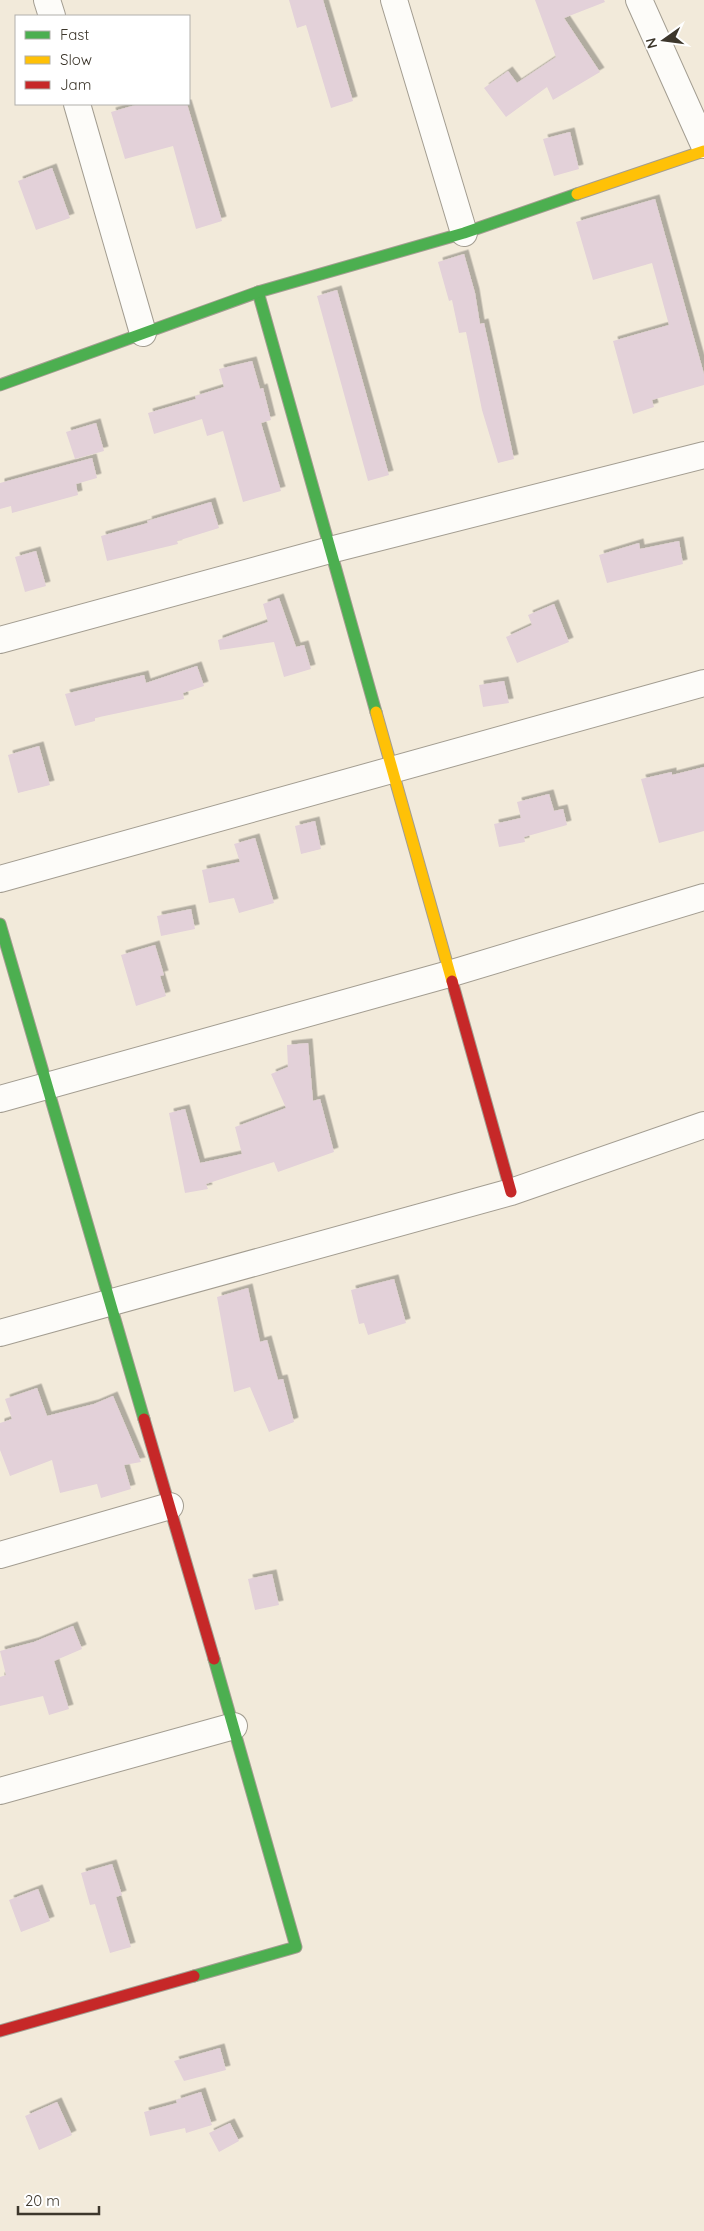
<svg xmlns="http://www.w3.org/2000/svg" width="704" height="2231" font-family="Quicksand,sans-serif">
	<style>
		.building { fill: #e3d1d9; filter: url(#shadow) }
		.lines { fill: none; stroke-linecap: round; stroke-linejoin: round }
		.street-casing { stroke: #a39d91; stroke-width: 28 }
		.fast-casing { stroke: #a39d91; stroke-width: 13 }
		.slow-casing { stroke: #a39d91; stroke-width: 13 }
		.jam-casing { stroke: #a39d91; stroke-width: 13 }
		.street { stroke: #fdfcf9; stroke-width: 26 }
		.fast { stroke: #4caf50; stroke-width: 11 }
		.slow { stroke: #ffc107; stroke-width: 11 }
		.jam { stroke: #c62828; stroke-width: 11 }
	</style>
	<defs>
		<filter id="shadow"><feDropShadow dx="4.5" dy="-4.5" stdDeviation="0" flood-color="#0004"/></filter>
	</defs>
	<rect width="100%" height="100%" fill="#f2eada"/>
	<g class="building">
		<path d="M 289,0 L 323,0 L 353,101 L 331,108 L 306,25 L 297,28 Z"/>
		<path d="M 535,0 L 604,0 L 605,2 L 564,18 L 600,72 L 553,100 L 547,87 L 506,117 L 484,88 L 508,71 L 517,83 L 556,57 Z"/>
		<path d="M 139,104 L 187,104 L 222,221 L 196,229 L 173,146 L 125,159 L 111,112 Z"/>
		<path d="M 570,132 L 579,169 L 554,176 L 543,139 Z"/>
		<path d="M 52,168 L 70,218 L 36,230 L 18,181 Z"/>
		<path d="M 655,199 L 704,374 L 704,385 L 652,400 L 654,407 L 633,414 L 613,341 L 669,325 L 652,263 L 593,280 L 576,222 Z"/>
		<path d="M 464,254 L 475,293 L 480,324 L 484,323 L 514,459 L 498,463 L 482,410 L 466,332 L 459,333 L 452,300 L 449,301 L 438,262 Z"/>
		<path d="M 337,290 L 389,475 L 368,481 L 317,296 Z"/>
		<path d="M 252,361 L 260,389 L 263,388 L 271,420 L 261,423 L 281,491 L 243,502 L 223,431 L 207,436 L 202,419 L 154,434 L 148,413 L 196,399 L 195,396 L 224,387 L 219,369 Z"/>
		<path d="M 96,423 L 104,451 L 75,459 L 66,432 Z"/>
		<path d="M 92,458 L 97,478 L 76,484 L 78,495 L 12,513 L 11,506 L 0,509 L 0,483 Z"/>
		<path d="M 211,502 L 219,528 L 177,541 L 178,544 L 107,561 L 101,536 L 148,523 L 147,521 Z"/>
		<path d="M 679,541 L 683,564 L 607,583 L 599,555 L 639,543 L 640,549 Z"/>
		<path d="M 36,551 L 46,586 L 25,592 L 15,557 Z"/>
		<path d="M 279,598 L 296,647 L 304,645 L 311,669 L 284,677 L 274,642 L 220,650 L 218,640 L 268,622 L 263,604 Z"/>
		<path d="M 554,604 L 569,642 L 517,663 L 506,637 L 532,625 L 528,615 Z"/>
		<path d="M 197,666 L 204,686 L 183,693 L 184,699 L 95,718 L 95,721 L 75,726 L 65,694 L 144,675 L 146,683 Z"/>
		<path d="M 504,681 L 509,703 L 483,707 L 479,685 Z"/>
		<path d="M 39,746 L 50,785 L 18,793 L 8,755 Z"/>
		<path d="M 704,767 L 704,831 L 659,843 L 641,779 L 672,772 L 672,775 Z"/>
		<path d="M 549,794 L 554,811 L 563,809 L 567,825 L 524,837 L 525,842 L 499,847 L 494,824 L 521,818 L 517,802 Z"/>
		<path d="M 315,821 L 321,849 L 301,854 L 295,826 Z"/>
		<path d="M 255,838 L 274,903 L 239,913 L 234,898 L 209,903 L 202,870 L 240,862 L 234,844 Z"/>
		<path d="M 191,909 L 195,929 L 161,936 L 157,916 Z"/>
		<path d="M 155,945 L 164,975 L 160,976 L 166,996 L 136,1006 L 121,955 Z"/>
		<path d="M 308,1043 L 313,1101 L 320,1099 L 334,1152 L 278,1172 L 274,1162 L 206,1184 L 208,1189 L 185,1193 L 169,1113 L 185,1109 L 200,1163 L 242,1154 L 235,1127 L 286,1108 L 271,1074 L 288,1067 L 287,1045 Z"/>
		<path d="M 394,1279 L 406,1323 L 368,1335 L 364,1323 L 359,1324 L 351,1290 Z"/>
		<path d="M 248,1288 L 260,1342 L 267,1340 L 278,1380 L 283,1379 L 294,1422 L 269,1432 L 250,1387 L 234,1392 L 217,1297 Z"/>
		<path d="M 37,1388 L 47,1416 L 94,1404 L 113,1396 L 141,1462 L 124,1465 L 131,1489 L 101,1498 L 97,1484 L 60,1493 L 52,1460 L 10,1476 L 0,1450 L 0,1423 L 12,1419 L 5,1399 Z"/>
		<path d="M 272,1574 L 279,1605 L 255,1610 L 248,1579 Z"/>
		<path d="M 73,1626 L 82,1649 L 54,1661 L 69,1709 L 49,1715 L 43,1696 L 0,1706 L 0,1677 L 6,1675 L 0,1651 L 34,1642 Z"/>
		<path d="M 112,1864 L 122,1895 L 116,1897 L 131,1947 L 110,1953 L 95,1904 L 90,1905 L 81,1873 Z"/>
		<path d="M 38,1889 L 50,1921 L 21,1932 L 9,1900 Z"/>
		<path d="M 220,2048 L 226,2070 L 184,2081 L 174,2061 Z"/>
		<path d="M 201,2092 L 212,2125 L 186,2133 L 185,2128 L 150,2136 L 144,2112 L 177,2103 L 176,2100 Z"/>
		<path d="M 57,2102 L 72,2135 L 39,2150 L 25,2116 Z"/>
		<path d="M 230,2123 L 239,2141 L 219,2152 L 209,2133 Z"/>
	</g>
	<g class="lines">
		<defs>
			<g id="street">
				<path d="M 47,0 L 52,16"/>
				<path d="M 394,0 L 464,233"/>
				<path d="M 639,0 L 704,145"/>
				<path d="M 77,104 L 143,333"/>
				<path d="M 0,640 L 330,550 L 704,455"/>
				<path d="M 0,879 L 704,683"/>
				<path d="M 0,1099 L 449,974 L 704,897"/>
				<path d="M 0,1333 L 511,1192 L 704,1125"/>
				<path d="M 0,1555 L 170,1506"/>
				<path d="M 0,1791 L 234,1726"/>
			</g>
			<g id="fast">
				<path d="M 258,292 L 376,712"/>
				<path d="M 0,385 L 258,292 L 464,233 L 577,194"/>
				<path d="M 0,924 L 144,1419"/>
				<path d="M 194,1976 L 296,1947 L 214,1659"/>
			</g>
			<g id="slow">
				<path d="M 577,194 L 704,151"/>
				<path d="M 376,712 L 452,981"/>
			</g>
			<g id="jam">
				<path d="M 452,981 L 511,1192"/>
				<path d="M 144,1419 L 214,1659"/>
				<path d="M 0,2031 L 194,1976"/>
			</g>
		</defs>
		<use href="#street" class="street-casing"/>
		<use href="#fast" class="fast-casing"/>
		<use href="#slow" class="slow-casing"/>
		<use href="#jam" class="jam-casing"/>
		<use href="#street" class="street"/>
		<use href="#fast" class="fast"/>
		<use href="#slow" class="slow"/>
		<use href="#jam" class="jam"/>
	</g>
	<rect x="15" y="15" width="175" height="90" fill="#ffffff" stroke="#b1afab"/>
	<rect x="25" y="31" width="25" height="8" fill="#4caf50" stroke="#b1afab"/>
	<text x="60" y="40" font-size="15" fill="#3d372c">Fast</text>
	<rect x="25" y="56" width="25" height="8" fill="#ffc107" stroke="#b1afab"/>
	<text x="60" y="65" font-size="15" fill="#3d372c">Slow</text>
	<rect x="25" y="81" width="25" height="8" fill="#c62828" stroke="#b1afab"/>
	<text x="60" y="90" font-size="15" fill="#3d372c">Jam</text>
	<g transform="translate(664 40) rotate(256)" stroke="#ffffff" stroke-width="4" paint-order="stroke">
	<path d="M0-4L9 19L0 12L-9 19Z" fill="#3d372c"/>
	<text y="-8" font-size="14" font-weight="bold" text-anchor="middle" fill="#3d372c">N</text>
	</g>
	<path d="M18 2206v8h81v-8" fill="none" stroke="#3d372c" stroke-width="2.5"/>
	<text x="25" y="2206" font-size="15" fill="#3d372c" stroke="#ffffff" stroke-width="4" paint-order="stroke">20 m</text>
</svg>
